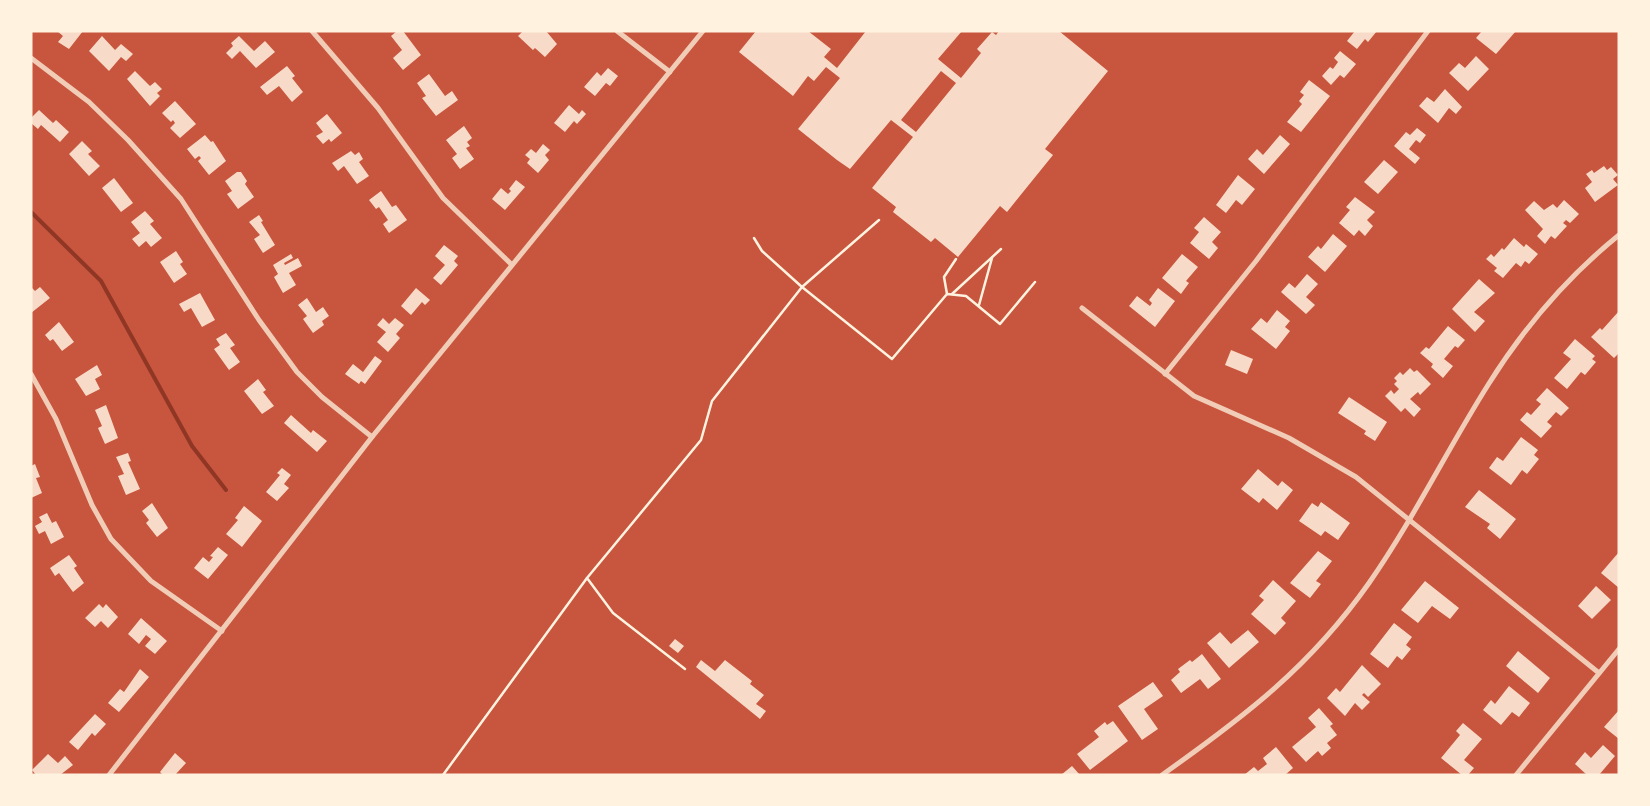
<svg xmlns="http://www.w3.org/2000/svg" width="1650" height="806" font-family="Barlow,sans-serif">
	<style>
		.lines { fill: none; stroke-linecap: round; stroke-linejoin: round }
		.stream { stroke: #8f3625; stroke-width: 4 }
		.building { fill: #f7dbc8; fill-rule: evenodd }
		.path { stroke: #fff3e0; stroke-width: 2.5 }
		.minor { stroke: #f1ccb7; stroke-width: 5 }
	</style>
	<rect width="100%" height="100%" fill="#c8553d"/>
	<g class="lines">
		<path class="stream" d="M 31,212 L 101,281 L 192,446 L 226,490"/>
	</g>
	<g class="building">
		<path d="M 57,31 L 83,31 L 69,49 L 58,42 L 63,36 Z"/>
		<path d="M 397,31 L 403,31 L 421,55 L 403,70 L 393,58 L 402,50 L 391,36 Z"/>
		<path d="M 523,31 L 546,31 L 557,44 L 545,57 L 535,48 L 533,50 L 518,36 Z"/>
		<path d="M 756,31 L 808,31 L 831,49 L 824,57 L 837,68 L 866,31 L 962,31 L 938,59 L 961,78 L 981,53 L 977,49 L 992,32 L 996,35 L 999,31 L 1059,31 L 1108,71 L 1045,149 L 1053,155 L 1007,212 L 1000,206 L 958,257 L 935,238 L 931,242 L 893,212 L 896,207 L 872,188 L 913,137 L 891,120 L 850,169 L 837,160 L 798,129 L 840,78 L 826,67 L 814,81 L 808,76 L 793,96 L 739,52 ZM 941,71 L 956,83 L 916,132 L 901,120 Z"/>
		<path d="M 1355,31 L 1377,31 L 1368,42 L 1365,39 L 1357,49 L 1347,41 Z"/>
		<path d="M 1482,31 L 1516,31 L 1496,54 L 1476,38 Z"/>
		<path d="M 102,36 L 115,50 L 121,44 L 133,54 L 126,61 L 121,57 L 109,71 L 89,51 Z"/>
		<path d="M 239,36 L 254,51 L 265,41 L 275,52 L 256,68 L 240,51 L 232,59 L 226,53 L 233,46 L 231,43 Z"/>
		<path d="M 1340,51 L 1356,64 L 1344,78 L 1340,75 L 1331,85 L 1322,76 L 1330,67 L 1333,69 L 1338,62 L 1334,58 Z"/>
		<path d="M 1476,56 L 1489,69 L 1468,91 L 1449,73 L 1459,63 L 1465,68 Z"/>
		<path d="M 287,66 L 295,76 L 292,78 L 303,92 L 292,102 L 279,86 L 267,95 L 260,87 Z"/>
		<path d="M 608,68 L 618,76 L 610,86 L 606,83 L 595,96 L 584,87 L 597,72 L 601,76 Z"/>
		<path d="M 135,71 L 150,86 L 155,82 L 162,89 L 157,93 L 160,96 L 150,106 L 127,79 Z"/>
		<path d="M 429,74 L 445,96 L 452,91 L 458,100 L 436,116 L 422,98 L 426,96 L 417,83 Z"/>
		<path d="M 1309,80 L 1330,96 L 1301,132 L 1287,122 L 1302,104 L 1299,101 L 1304,95 L 1300,92 Z"/>
		<path d="M 1445,89 L 1462,107 L 1456,114 L 1449,108 L 1438,123 L 1419,106 L 1427,97 L 1434,102 Z"/>
		<path d="M 175,101 L 196,124 L 180,138 L 170,128 L 175,123 L 173,120 L 171,122 L 162,113 Z"/>
		<path d="M 569,105 L 579,114 L 582,110 L 586,114 L 577,124 L 574,121 L 565,132 L 554,123 Z"/>
		<path d="M 39,110 L 53,123 L 56,120 L 69,132 L 60,142 L 41,125 L 38,129 L 31,123 L 31,118 Z"/>
		<path d="M 327,114 L 342,133 L 331,142 L 329,139 L 323,144 L 316,136 L 323,132 L 316,123 Z"/>
		<path d="M 464,126 L 472,138 L 467,142 L 470,146 L 466,148 L 474,159 L 460,169 L 452,158 L 457,154 L 446,140 Z"/>
		<path d="M 1417,128 L 1426,135 L 1420,143 L 1416,140 L 1409,149 L 1420,158 L 1415,164 L 1394,146 L 1406,132 L 1410,135 Z"/>
		<path d="M 205,135 L 211,142 L 213,141 L 226,161 L 209,175 L 198,161 L 201,158 L 199,156 L 195,159 L 187,149 Z"/>
		<path d="M 1280,135 L 1290,144 L 1264,174 L 1248,159 L 1257,149 L 1263,155 Z"/>
		<path d="M 82,141 L 92,151 L 88,154 L 100,166 L 89,176 L 69,154 Z"/>
		<path d="M 543,144 L 550,150 L 545,155 L 549,160 L 538,173 L 527,163 L 530,159 L 525,155 L 531,149 L 536,153 Z"/>
		<path d="M 351,151 L 355,155 L 359,152 L 363,159 L 359,162 L 369,176 L 357,184 L 344,166 L 338,171 L 332,163 Z"/>
		<path d="M 1384,160 L 1398,172 L 1378,194 L 1364,182 Z"/>
		<path d="M 1604,166 L 1607,170 L 1611,167 L 1618,175 L 1613,179 L 1618,185 L 1595,202 L 1585,188 L 1592,182 L 1586,174 L 1592,170 L 1594,173 Z"/>
		<path d="M 237,172 L 241,172 L 247,181 L 245,184 L 254,197 L 238,209 L 227,194 L 232,191 L 225,181 Z"/>
		<path d="M 1238,175 L 1255,189 L 1242,205 L 1236,200 L 1226,213 L 1216,205 Z"/>
		<path d="M 114,178 L 133,203 L 121,212 L 102,188 Z"/>
		<path d="M 516,180 L 525,187 L 505,210 L 492,199 L 501,188 L 508,194 L 511,191 L 509,189 Z"/>
		<path d="M 381,191 L 392,207 L 396,205 L 407,220 L 389,233 L 383,224 L 388,220 L 379,207 L 376,209 L 369,200 Z"/>
		<path d="M 1355,197 L 1375,212 L 1367,220 L 1373,226 L 1365,236 L 1359,230 L 1354,236 L 1339,223 L 1350,210 L 1346,207 Z"/>
		<path d="M 1564,200 L 1579,214 L 1570,223 L 1566,220 L 1563,223 L 1567,226 L 1555,239 L 1551,236 L 1545,244 L 1537,236 L 1543,229 L 1525,210 L 1534,201 L 1544,210 L 1553,204 L 1557,208 Z"/>
		<path d="M 145,211 L 154,221 L 150,224 L 162,238 L 151,247 L 146,241 L 139,247 L 132,239 L 140,233 L 131,222 Z"/>
		<path d="M 259,215 L 263,221 L 261,222 L 275,245 L 263,253 L 254,239 L 260,235 L 249,222 Z"/>
		<path d="M 1204,217 L 1221,232 L 1212,242 L 1218,248 L 1209,259 L 1190,243 L 1199,232 L 1194,228 Z"/>
		<path d="M 1333,234 L 1347,246 L 1325,272 L 1308,257 L 1318,246 L 1321,249 Z"/>
		<path d="M 1514,238 L 1524,247 L 1526,244 L 1538,254 L 1529,264 L 1525,261 L 1521,267 L 1516,263 L 1503,278 L 1494,271 L 1497,268 L 1486,259 L 1491,254 L 1494,257 L 1502,248 L 1504,250 Z"/>
		<path d="M 444,245 L 458,256 L 454,261 L 458,265 L 441,285 L 433,278 L 445,265 L 435,256 Z"/>
		<path d="M 176,251 L 183,262 L 180,264 L 187,274 L 174,283 L 160,262 Z"/>
		<path d="M 291,254 L 293,258 L 284,263 L 285,265 L 298,258 L 302,266 L 289,273 L 296,285 L 283,293 L 274,277 L 278,274 L 273,265 Z"/>
		<path d="M 1182,254 L 1198,267 L 1186,281 L 1189,283 L 1181,294 L 1162,278 Z"/>
		<path d="M 1307,274 L 1318,284 L 1306,297 L 1315,305 L 1306,314 L 1281,292 L 1289,283 L 1295,288 Z"/>
		<path d="M 1479,279 L 1495,293 L 1474,312 L 1485,321 L 1475,332 L 1452,309 Z"/>
		<path d="M 31,287 L 35,291 L 40,287 L 50,298 L 31,313 Z"/>
		<path d="M 416,288 L 430,300 L 425,305 L 422,302 L 411,315 L 401,306 Z"/>
		<path d="M 1158,288 L 1175,301 L 1155,327 L 1129,306 L 1137,296 L 1150,306 L 1152,303 L 1149,300 Z"/>
		<path d="M 200,293 L 215,320 L 202,327 L 191,308 L 184,312 L 179,304 Z"/>
		<path d="M 307,298 L 316,312 L 323,307 L 329,316 L 322,321 L 324,325 L 313,333 L 303,319 L 307,316 L 298,305 Z"/>
		<path d="M 1277,310 L 1290,321 L 1285,327 L 1290,331 L 1276,349 L 1251,329 L 1261,318 L 1267,323 Z"/>
		<path d="M 1619,311 L 1619,353 L 1614,358 L 1591,337 L 1600,328 L 1602,330 Z"/>
		<path d="M 383,318 L 389,324 L 395,318 L 404,325 L 396,334 L 400,338 L 388,352 L 377,342 L 386,332 L 377,325 Z"/>
		<path d="M 59,322 L 74,342 L 62,351 L 53,339 L 50,341 L 45,335 Z"/>
		<path d="M 1448,326 L 1465,340 L 1458,348 L 1455,346 L 1444,359 L 1453,366 L 1443,378 L 1431,367 L 1433,364 L 1420,353 L 1426,347 L 1429,349 Z"/>
		<path d="M 226,333 L 235,345 L 230,348 L 240,362 L 229,370 L 214,349 L 220,345 L 216,339 Z"/>
		<path d="M 1575,339 L 1595,356 L 1592,359 L 1596,362 L 1585,375 L 1581,372 L 1567,389 L 1554,378 L 1571,359 L 1563,353 Z"/>
		<path d="M 1231,350 L 1253,359 L 1247,374 L 1225,365 Z"/>
		<path d="M 375,356 L 382,361 L 365,384 L 361,381 L 359,384 L 345,374 L 353,364 L 363,372 Z"/>
		<path d="M 97,365 L 102,375 L 95,379 L 100,389 L 86,396 L 75,379 Z"/>
		<path d="M 1410,368 L 1414,372 L 1417,370 L 1431,384 L 1420,395 L 1418,392 L 1410,399 L 1421,409 L 1414,417 L 1405,408 L 1401,412 L 1385,396 L 1391,390 L 1394,394 L 1399,389 L 1394,384 L 1397,381 L 1394,378 L 1400,372 L 1403,375 Z"/>
		<path d="M 258,379 L 266,390 L 263,392 L 274,406 L 262,414 L 244,391 Z"/>
		<path d="M 1547,388 L 1569,408 L 1561,416 L 1556,412 L 1547,422 L 1552,426 L 1541,438 L 1520,420 L 1527,412 L 1531,415 L 1541,404 L 1536,400 Z"/>
		<path d="M 1349,397 L 1387,422 L 1375,441 L 1364,434 L 1366,431 L 1338,413 Z"/>
		<path d="M 106,405 L 118,438 L 105,444 L 98,428 L 102,426 L 95,410 Z"/>
		<path d="M 291,415 L 311,433 L 313,430 L 327,441 L 317,452 L 284,423 Z"/>
		<path d="M 1521,437 L 1538,450 L 1534,455 L 1539,459 L 1527,474 L 1522,470 L 1511,485 L 1489,468 L 1497,457 L 1503,461 Z"/>
		<path d="M 128,453 L 131,461 L 128,462 L 140,489 L 126,495 L 118,476 L 124,474 L 116,457 Z"/>
		<path d="M 35,464 L 40,477 L 36,478 L 42,493 L 31,498 L 31,466 Z"/>
		<path d="M 282,468 L 291,475 L 284,484 L 289,488 L 277,501 L 266,492 L 280,475 L 277,473 Z"/>
		<path d="M 1258,469 L 1278,486 L 1282,481 L 1293,490 L 1277,510 L 1263,498 L 1259,503 L 1241,489 Z"/>
		<path d="M 1479,490 L 1516,519 L 1500,539 L 1487,528 L 1490,524 L 1465,507 Z"/>
		<path d="M 1321,502 L 1350,523 L 1338,540 L 1325,531 L 1321,536 L 1299,521 L 1312,503 L 1318,507 Z"/>
		<path d="M 152,503 L 168,528 L 157,537 L 146,523 L 149,520 L 142,511 Z"/>
		<path d="M 244,506 L 262,521 L 242,547 L 226,534 L 238,520 L 235,518 Z"/>
		<path d="M 47,513 L 52,523 L 56,521 L 64,537 L 51,544 L 45,531 L 39,534 L 35,526 L 42,522 L 39,517 Z"/>
		<path d="M 218,547 L 228,555 L 208,579 L 194,568 L 203,557 L 209,562 L 213,557 L 210,556 Z"/>
		<path d="M 1318,551 L 1332,561 L 1316,581 L 1321,584 L 1310,598 L 1290,583 Z"/>
		<path d="M 1619,552 L 1619,588 L 1601,573 Z"/>
		<path d="M 69,555 L 77,566 L 74,568 L 84,583 L 73,592 L 59,573 L 55,576 L 50,568 Z"/>
		<path d="M 1273,580 L 1296,601 L 1281,618 L 1286,623 L 1275,635 L 1251,614 L 1264,600 L 1259,596 Z"/>
		<path d="M 1425,581 L 1459,608 L 1450,619 L 1432,606 L 1418,623 L 1401,610 Z"/>
		<path d="M 1596,586 L 1611,600 L 1592,619 L 1578,606 Z"/>
		<path d="M 99,604 L 103,608 L 106,604 L 118,617 L 108,628 L 101,621 L 95,627 L 85,618 Z"/>
		<path d="M 141,618 L 167,641 L 155,654 L 145,646 L 151,639 L 146,635 L 139,644 L 128,634 Z"/>
		<path d="M 1394,623 L 1412,637 L 1406,645 L 1411,649 L 1402,660 L 1397,656 L 1388,668 L 1370,654 Z"/>
		<path d="M 1248,630 L 1259,642 L 1229,668 L 1207,643 L 1220,632 L 1231,644 Z"/>
		<path d="M 675,639 L 684,646 L 678,653 L 669,646 Z"/>
		<path d="M 1518,651 L 1550,678 L 1538,693 L 1506,666 Z"/>
		<path d="M 1202,654 L 1221,679 L 1208,689 L 1200,679 L 1181,693 L 1171,680 L 1180,672 L 1178,669 L 1190,660 L 1192,662 Z"/>
		<path d="M 701,660 L 715,671 L 725,660 L 752,681 L 750,684 L 764,695 L 756,704 L 766,711 L 760,719 L 696,667 Z"/>
		<path d="M 1362,665 L 1381,684 L 1368,697 L 1364,693 L 1362,695 L 1370,702 L 1362,710 L 1355,703 L 1345,716 L 1327,698 L 1336,688 L 1340,692 Z"/>
		<path d="M 140,669 L 149,677 L 119,712 L 108,703 L 120,689 L 124,692 Z"/>
		<path d="M 1153,682 L 1163,696 L 1144,709 L 1158,729 L 1142,740 L 1118,706 Z"/>
		<path d="M 1509,686 L 1530,703 L 1519,717 L 1512,712 L 1501,725 L 1483,710 L 1491,700 L 1495,704 Z"/>
		<path d="M 1319,708 L 1333,724 L 1330,726 L 1337,735 L 1327,743 L 1331,748 L 1322,756 L 1318,751 L 1306,762 L 1292,747 L 1316,727 L 1308,718 Z"/>
		<path d="M 1619,710 L 1619,739 L 1604,727 Z"/>
		<path d="M 95,714 L 106,724 L 95,736 L 92,733 L 78,750 L 69,742 Z"/>
		<path d="M 1113,721 L 1128,741 L 1090,770 L 1077,754 L 1099,737 L 1094,731 L 1105,722 L 1107,725 Z"/>
		<path d="M 1463,723 L 1482,739 L 1464,760 L 1474,768 L 1468,775 L 1462,775 L 1441,758 L 1460,735 L 1456,731 Z"/>
		<path d="M 1603,745 L 1615,756 L 1599,775 L 1587,775 L 1575,764 L 1585,752 L 1591,758 Z"/>
		<path d="M 1276,747 L 1293,768 L 1285,775 L 1244,775 L 1254,767 L 1258,771 L 1267,764 L 1263,758 Z"/>
		<path d="M 175,753 L 186,763 L 175,775 L 163,775 L 160,772 Z"/>
		<path d="M 48,754 L 58,763 L 65,756 L 73,765 L 60,775 L 36,775 L 32,770 Z"/>
		<path d="M 1072,766 L 1080,775 L 1061,775 Z"/>
	</g>
	<g class="lines">
		<g class="path">
			<path d="M 754,238 L 762,251 L 802,287 L 892,359 L 947,294 L 966,296 L 1000,324 L 1035,282"/>
			<path d="M 947,294 L 944,277 L 956,259"/>
			<path d="M 952,294 L 1001,249"/>
			<path d="M 979,305 L 992,258"/>
			<path d="M 587,578 L 613,613 L 685,669"/>
			<path d="M 443,775 L 587,578 L 701,440 L 712,401 L 802,287 L 879,220"/>
		</g>
		<g class="minor">
			<path d="M 312,31 L 378,108 L 443,198 L 511,264"/>
			<path d="M 617,31 L 670,72"/>
			<path d="M 31,58 L 89,102 L 128,140 L 181,199 L 259,320 L 297,372 L 322,397 L 372,437"/>
			<path d="M 1082,308 L 1194,396 L 1289,438 L 1356,477 L 1599,673"/>
			<path d="M 31,374 L 56,419 L 92,505 L 111,539 L 151,581 L 222,631"/>
			<path d="M 1165,374 L 1256,261 L 1428,31"/>
			<path d="M 109,775 L 372,437 L 703,31"/>
			<path d="M 1162,775 C 1245,716 1310,667 1369,583 C 1413,520 1447,450 1488,385 C 1523,329 1567,277 1619,235"/>
			<path d="M 1516,775 L 1619,649"/>
		</g>
	</g>
	<rect width="1650" height="806" fill="none" stroke="#fff3e0" stroke-width="65"/>
</svg>
